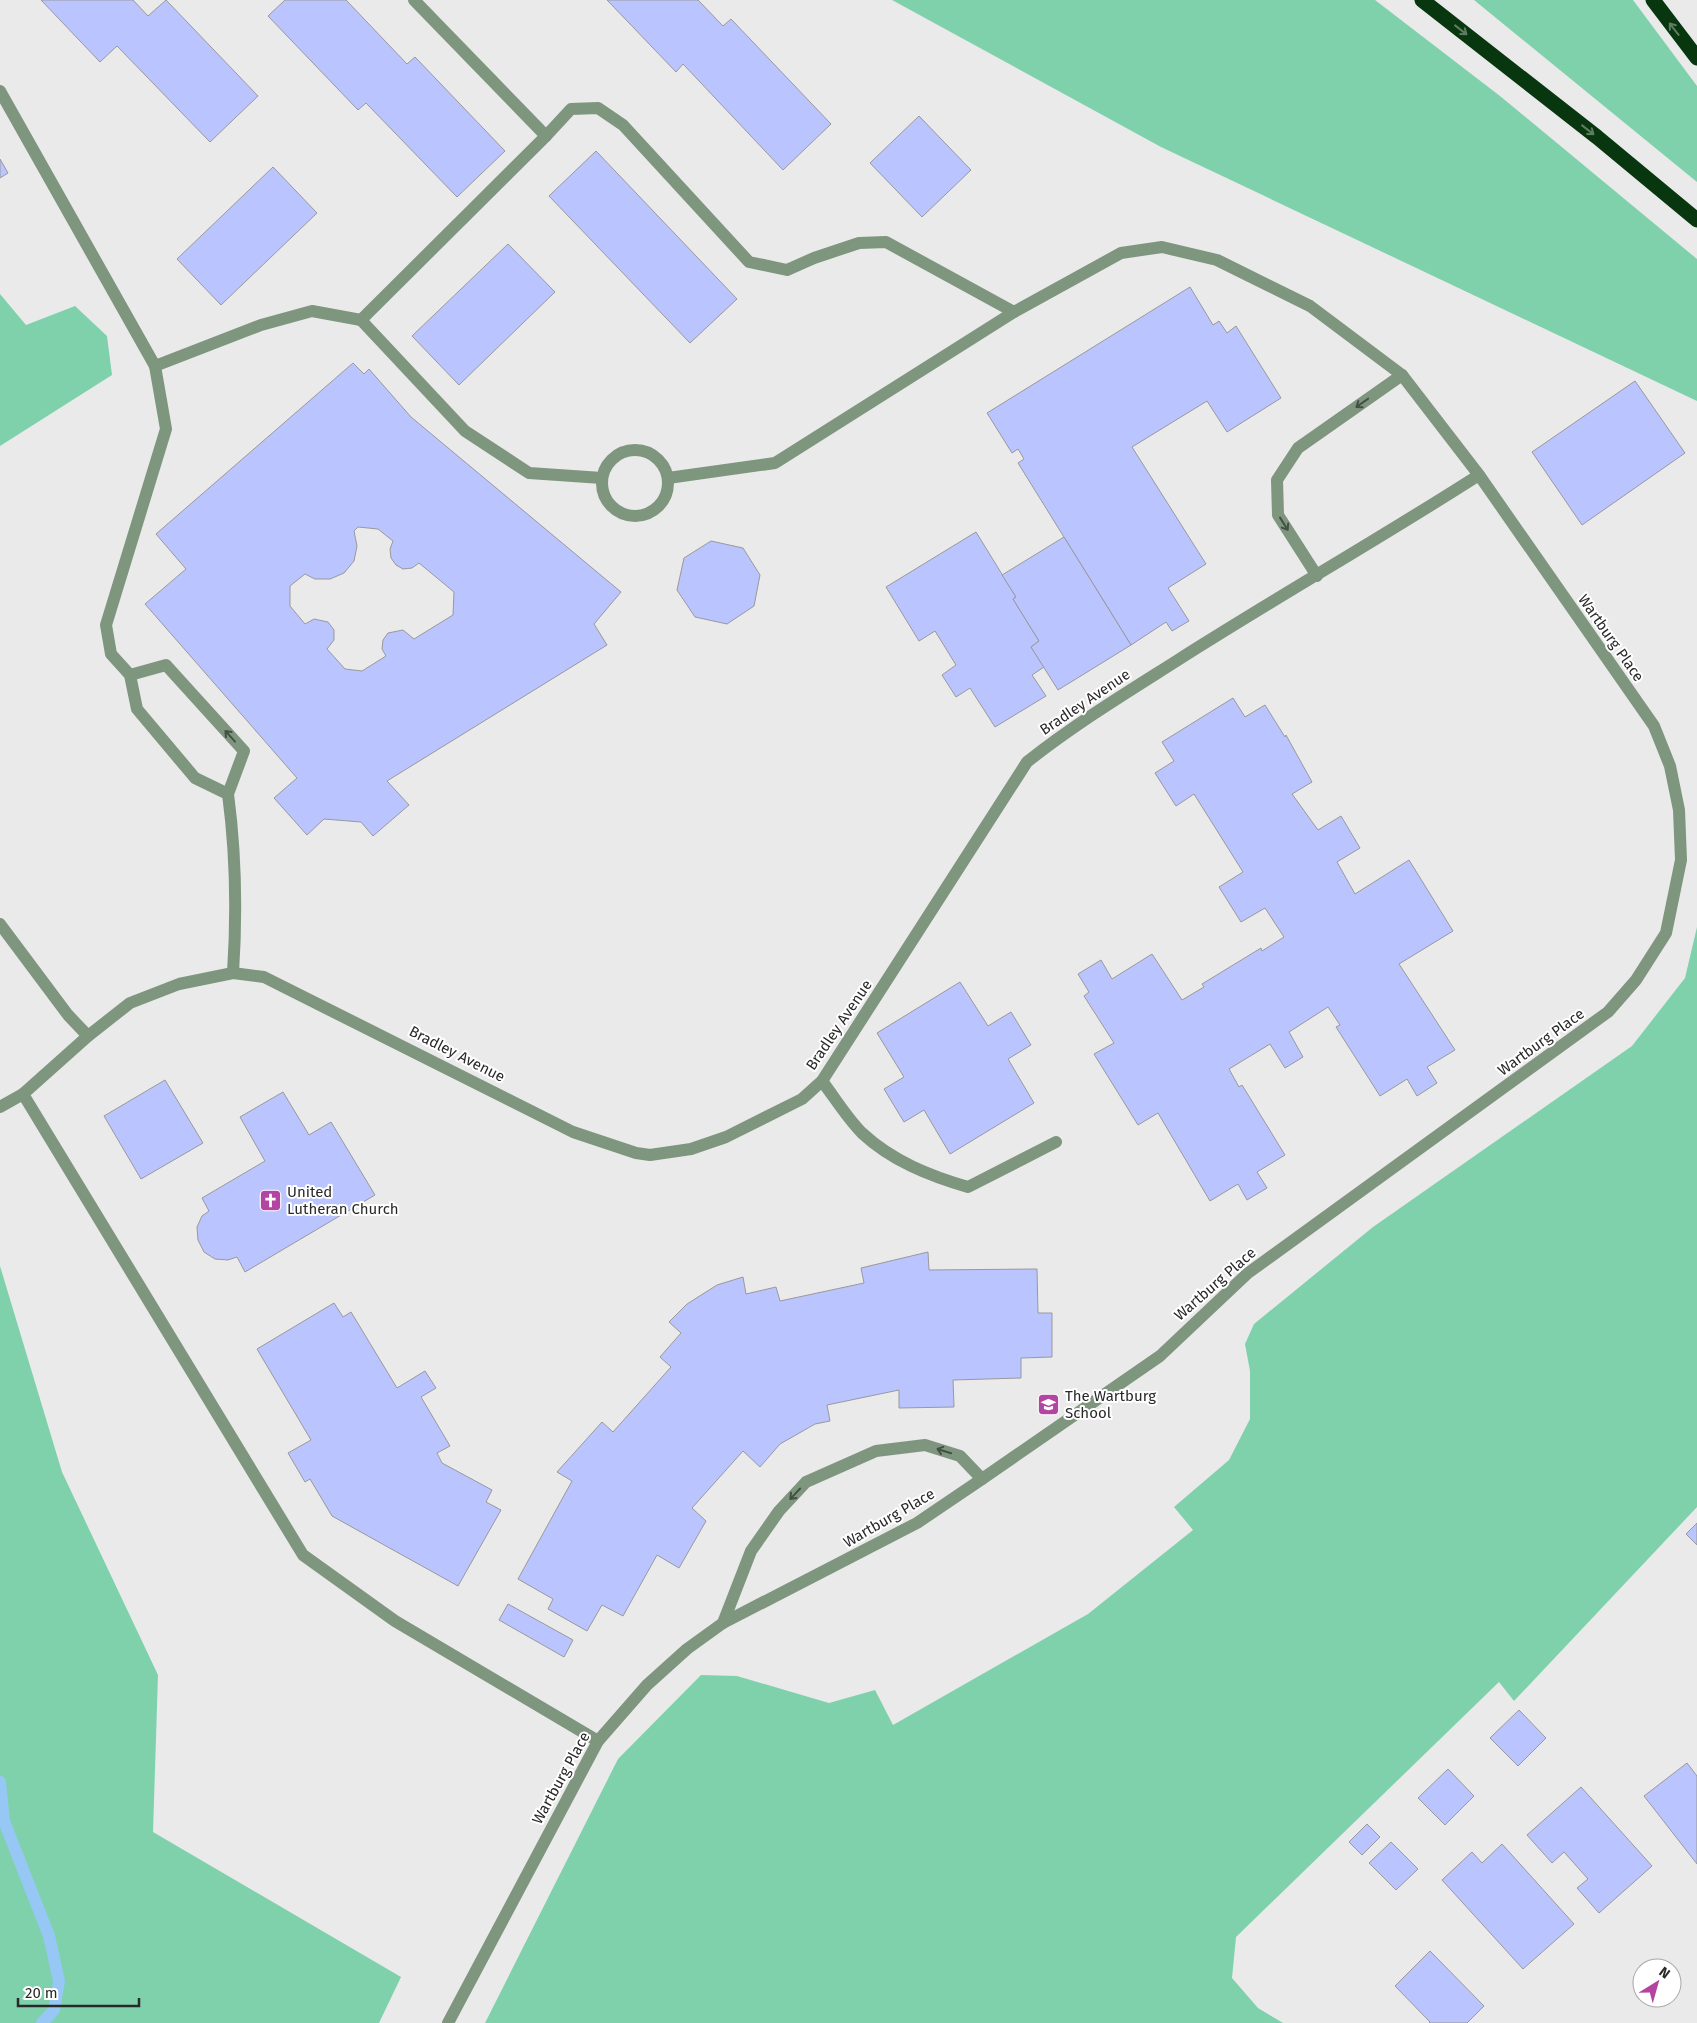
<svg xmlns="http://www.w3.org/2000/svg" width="1697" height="2023" font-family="'Fira Sans',sans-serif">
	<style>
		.green { fill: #7fd1ac }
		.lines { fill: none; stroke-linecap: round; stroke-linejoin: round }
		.stream { stroke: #97c7f5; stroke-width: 12 }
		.building { fill: #bac4ff; stroke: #99999b; fill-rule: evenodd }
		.minor { stroke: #7d967d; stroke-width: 12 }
		.highway { stroke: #08360e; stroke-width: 15 }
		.oneway { stroke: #5e7c62 }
		.oneway2 { stroke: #464f46 }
		.labels { text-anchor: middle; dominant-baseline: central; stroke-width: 4; stroke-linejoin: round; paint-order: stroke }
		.street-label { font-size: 15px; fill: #292929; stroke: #fff }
		.poi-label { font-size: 15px; fill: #292929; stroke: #fff; text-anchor: start }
	</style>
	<rect width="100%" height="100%" fill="#eaeaeb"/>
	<g class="green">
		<path d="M 892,0 L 1375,0 L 1500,96 L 1697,259 L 1697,401 L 1161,147 Z"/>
		<path d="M 1474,0 L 1633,0 L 1697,86 L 1697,182 Z"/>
		<path d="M 0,294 L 26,325 L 75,306 L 107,336 L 112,375 L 0,446 Z"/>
		<path d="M 1697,927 L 1697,1507 L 1514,1701 L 1499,1682 L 1236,1937 L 1232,1978 L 1258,2008 L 1283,2023 L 485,2023 L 618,1759 L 701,1675 L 737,1676 L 829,1703 L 875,1690 L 893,1725 L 1088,1614 L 1193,1530 L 1174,1507 L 1229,1460 L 1250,1419 L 1250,1371 L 1245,1344 L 1254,1324 L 1373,1227 L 1632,1046 L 1685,978 Z"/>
		<path d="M 0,1266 L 62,1472 L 158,1675 L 153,1832 L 401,1977 L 379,2023 L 0,2023 Z"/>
	</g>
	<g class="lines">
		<path class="stream" d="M 0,1782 L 4,1821 L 49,1936 L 59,1981 L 54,2010 L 42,2023"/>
	</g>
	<g class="building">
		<path d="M 41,0 L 133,0 L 148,16 L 166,0 L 258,96 L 210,142 L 117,46 L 100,62 Z"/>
		<path d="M 285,0 L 346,0 L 407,64 L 415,57 L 505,151 L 457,197 L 366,103 L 358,110 L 268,16 Z"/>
		<path d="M 607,0 L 698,0 L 723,26 L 731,19 L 831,124 L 783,170 L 683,64 L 676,72 Z"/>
		<path d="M 919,116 L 971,170 L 922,217 L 870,163 Z"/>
		<path d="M 596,151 L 737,299 L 690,343 L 549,196 Z"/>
		<path d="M 0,159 L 8,173 L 0,178 Z"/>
		<path d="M 273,167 L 317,213 L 221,305 L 177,259 Z"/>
		<path d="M 508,244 L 555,292 L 459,385 L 412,336 Z"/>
		<path d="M 1190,287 L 1213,325 L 1219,321 L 1227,333 L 1236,326 L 1281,398 L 1227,432 L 1207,401 L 1132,447 L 1206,564 L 1168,588 L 1189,621 L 1172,631 L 1166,622 L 1131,645 L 1018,463 L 1024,459 L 1018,449 L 1012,453 L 987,413 Z"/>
		<path d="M 353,363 L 364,374 L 369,369 L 411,417 L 621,592 L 594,624 L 607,645 L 387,781 L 409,805 L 373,836 L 361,822 L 324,819 L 307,835 L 274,798 L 297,778 L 145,604 L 186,569 L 156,534 ZM 358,527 L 378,529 L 393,541 L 390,549 L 391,558 L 396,565 L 403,569 L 412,568 L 419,563 L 454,592 L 453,615 L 414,639 L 403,630 L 388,633 L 383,640 L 382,649 L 386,656 L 362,671 L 345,669 L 327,649 L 334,640 L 334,630 L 328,622 L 314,619 L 305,624 L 290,606 L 290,586 L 305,574 L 315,579 L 330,579 L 344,573 L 354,561 L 357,546 L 354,531 Z"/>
		<path d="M 1635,381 L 1685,453 L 1582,525 L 1532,452 Z"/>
		<path d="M 976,532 L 1016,597 L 1013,599 L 1039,641 L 1031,647 L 1044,667 L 1032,675 L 1046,696 L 995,727 L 970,688 L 956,697 L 942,675 L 956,665 L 935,631 L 919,641 L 886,587 Z"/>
		<path d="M 1064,537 L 1131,645 L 1058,690 L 1031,647 L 1039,641 L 1013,599 L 1016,597 L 1002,575 Z"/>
		<path d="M 711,541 L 743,548 L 760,575 L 754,606 L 727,624 L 695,617 L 677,590 L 684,558 Z"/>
		<path d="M 1233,698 L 1245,717 L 1265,705 L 1285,737 L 1286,735 L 1312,782 L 1292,794 L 1318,830 L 1341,816 L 1360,848 L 1337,862 L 1355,894 L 1409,860 L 1453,931 L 1399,964 L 1455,1050 L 1427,1067 L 1437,1083 L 1417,1096 L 1407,1079 L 1380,1096 L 1336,1027 L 1340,1025 L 1328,1007 L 1289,1032 L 1303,1057 L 1285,1068 L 1270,1044 L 1229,1069 L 1239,1087 L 1242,1085 L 1285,1155 L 1257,1172 L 1267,1188 L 1247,1200 L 1238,1184 L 1210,1201 L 1158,1113 L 1138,1125 L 1094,1054 L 1114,1043 L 1084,996 L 1089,992 L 1078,974 L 1101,960 L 1112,979 L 1152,954 L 1182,1000 L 1204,987 L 1202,984 L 1261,948 L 1262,951 L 1284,937 L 1265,908 L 1241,922 L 1219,887 L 1243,872 L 1194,794 L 1176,806 L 1155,773 L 1174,761 L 1162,742 Z"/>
		<path d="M 960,982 L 988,1026 L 1011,1012 L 1031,1045 L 1008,1059 L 1034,1103 L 950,1154 L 924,1110 L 904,1122 L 884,1089 L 904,1077 L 877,1033 Z"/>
		<path d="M 165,1080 L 203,1143 L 141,1179 L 104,1116 Z"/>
		<path d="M 283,1092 L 309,1135 L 331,1122 L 375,1195 L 245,1272 L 237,1257 L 228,1260 L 215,1259 L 204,1252 L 198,1240 L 197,1227 L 202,1216 L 209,1211 L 202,1198 L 265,1161 L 240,1117 Z"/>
		<path d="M 928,1252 L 929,1270 L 1037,1269 L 1038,1313 L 1052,1313 L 1052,1357 L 1021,1358 L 1021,1378 L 953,1380 L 954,1407 L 899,1408 L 899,1390 L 827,1405 L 830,1421 L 815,1424 L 780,1444 L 760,1467 L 743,1451 L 692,1508 L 706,1521 L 679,1568 L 657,1555 L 623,1616 L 602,1605 L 587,1631 L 548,1609 L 553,1599 L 518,1579 L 572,1481 L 557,1472 L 602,1422 L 613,1432 L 671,1367 L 660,1357 L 681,1333 L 669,1322 L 687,1304 L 717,1285 L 743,1277 L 746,1294 L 776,1287 L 780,1301 L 864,1283 L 861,1268 Z"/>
		<path d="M 334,1303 L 343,1317 L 351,1312 L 397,1388 L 425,1371 L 436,1388 L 421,1397 L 450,1446 L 437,1453 L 442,1463 L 492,1490 L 486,1502 L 501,1510 L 458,1586 L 332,1516 L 310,1479 L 305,1482 L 288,1453 L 311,1440 L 257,1349 Z"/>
		<path d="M 1697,1523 L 1697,1545 L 1686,1534 Z"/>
		<path d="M 508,1604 L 573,1640 L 564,1657 L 499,1620 Z"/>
		<path d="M 1519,1710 L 1546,1738 L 1518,1766 L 1490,1738 Z"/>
		<path d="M 1687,1763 L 1697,1776 L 1697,1864 L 1644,1796 Z"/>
		<path d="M 1448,1769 L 1474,1796 L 1445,1825 L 1418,1798 Z"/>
		<path d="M 1581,1787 L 1652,1866 L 1599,1913 L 1577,1888 L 1588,1879 L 1564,1852 L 1552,1863 L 1527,1835 Z"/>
		<path d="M 1367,1824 L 1380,1837 L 1362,1855 L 1349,1842 Z"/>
		<path d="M 1391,1842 L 1418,1869 L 1396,1890 L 1369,1863 Z"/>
		<path d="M 1502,1844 L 1574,1924 L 1523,1969 L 1442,1880 L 1472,1852 L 1482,1863 Z"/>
		<path d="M 1430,1951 L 1484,2006 L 1467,2023 L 1429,2023 L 1430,2022 L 1395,1986 Z"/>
	</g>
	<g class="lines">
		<g class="minor">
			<path d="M 414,0 L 546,136 L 571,109 L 598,108 L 623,125 L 749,262 L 787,270 L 814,258 L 859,243 L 886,242 L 1014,312 L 1121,253 L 1162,247 L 1217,260 L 1310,306 L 1402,375 L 1479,475 L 1654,726 L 1670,766 L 1679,810 L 1681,860 L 1666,933 L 1636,980 L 1608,1012 L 1248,1273 L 1160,1356 L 982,1479 L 917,1523 L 723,1623 L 687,1649 L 647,1685 L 598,1741 L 448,2023"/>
			<path d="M 0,91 L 155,366 L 166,429 L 106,625 L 111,654 L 130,675 L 137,709 L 195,778 L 228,794 C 236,854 237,912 233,973"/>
			<path d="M 546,136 L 361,320 L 465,431 L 529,473 L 602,478"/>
			<path d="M 155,366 L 261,325 L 312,311 L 361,320"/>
			<circle cx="635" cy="483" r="33"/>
			<path d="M 668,478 L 775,463 L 1014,312"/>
			<path d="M 1317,576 L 1278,515 L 1277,480 L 1298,448 L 1402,375"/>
			<path d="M 130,675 L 166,665 L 244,751 L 228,794"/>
			<path d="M 0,924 L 68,1015 L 88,1036"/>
			<path d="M 822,1081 C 835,1098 847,1118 862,1133 C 892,1161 930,1176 968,1187 L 1056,1142"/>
			<path d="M 23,1094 L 303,1555 L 395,1621 L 598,1741"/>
			<path d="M 0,1107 L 23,1094 L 88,1036 L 130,1003 L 179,984 L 233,973 L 264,977 L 573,1132 L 636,1153 L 650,1155 L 691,1149 L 726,1137 L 802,1099 L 822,1081 L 1027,762 C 1075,724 1126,693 1178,660 C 1277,597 1379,539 1479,475"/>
			<path d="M 723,1623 L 751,1551 L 779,1511 L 806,1482 L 876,1451 L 925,1445 L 960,1456 L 982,1479"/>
		</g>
		<g class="highway">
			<path d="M 1422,0 L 1597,137 L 1697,220"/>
			<path d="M 1653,0 L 1697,58"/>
		</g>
	</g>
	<defs><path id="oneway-shaft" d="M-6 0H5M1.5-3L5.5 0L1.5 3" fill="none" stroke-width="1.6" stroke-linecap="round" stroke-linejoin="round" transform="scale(1.25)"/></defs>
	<g class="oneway">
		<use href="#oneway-shaft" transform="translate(1674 29) rotate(-128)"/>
		<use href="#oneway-shaft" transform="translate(1461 30) rotate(38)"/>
		<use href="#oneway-shaft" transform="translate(1588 130) rotate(38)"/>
	</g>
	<g class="oneway2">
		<use href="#oneway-shaft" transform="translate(1362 403) rotate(145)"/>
		<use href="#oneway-shaft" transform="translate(1284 524) rotate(58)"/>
		<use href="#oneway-shaft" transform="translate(230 736) rotate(-132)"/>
		<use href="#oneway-shaft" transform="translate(944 1451) rotate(-163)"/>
		<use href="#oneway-shaft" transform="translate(795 1494) rotate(133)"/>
	</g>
	<defs>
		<symbol id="church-square" viewBox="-11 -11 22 22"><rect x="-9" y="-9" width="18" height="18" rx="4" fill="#b344a1" stroke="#fff"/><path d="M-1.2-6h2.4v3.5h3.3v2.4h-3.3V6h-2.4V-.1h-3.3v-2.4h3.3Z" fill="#fff"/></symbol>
		<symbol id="school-square" viewBox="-11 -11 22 22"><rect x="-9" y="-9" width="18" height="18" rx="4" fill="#b344a1" stroke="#fff"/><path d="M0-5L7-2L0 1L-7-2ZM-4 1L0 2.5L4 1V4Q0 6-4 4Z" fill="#fff"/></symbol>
	</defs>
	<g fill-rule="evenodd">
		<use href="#church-square" x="258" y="1188" width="25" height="25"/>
		<use href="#school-square" x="1036" y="1392" width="25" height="25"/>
	</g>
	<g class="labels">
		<g class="street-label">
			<text transform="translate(1611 638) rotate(55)">Wartburg Place</text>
			<text transform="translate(1085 702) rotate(-34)">Bradley Avenue</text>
			<text transform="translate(839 1025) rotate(-56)">Bradley Avenue</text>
			<text transform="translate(1541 1042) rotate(-36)">Wartburg Place</text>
			<text transform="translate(457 1054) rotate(27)">Bradley Avenue</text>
			<text transform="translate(1215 1284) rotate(-41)">Wartburg Place</text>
			<text transform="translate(889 1518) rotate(-30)">Wartburg Place</text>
			<text transform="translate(561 1778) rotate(-61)">Wartburg Place</text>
		</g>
		<g class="poi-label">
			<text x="287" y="1192">United<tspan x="287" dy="17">Lutheran Church</tspan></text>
			<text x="1065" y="1396">The Wartburg<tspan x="1065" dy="17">School</tspan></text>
		</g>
	</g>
	<g transform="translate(1657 1983) rotate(37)"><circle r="24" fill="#ffffff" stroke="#a9a9a9"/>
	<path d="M0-4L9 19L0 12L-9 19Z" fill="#b344a1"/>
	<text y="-8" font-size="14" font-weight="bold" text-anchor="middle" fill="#292929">N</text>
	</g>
	<path d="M18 1998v8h121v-8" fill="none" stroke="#292929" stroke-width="2.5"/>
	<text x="25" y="1998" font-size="15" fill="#292929" stroke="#ffffff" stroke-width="4" paint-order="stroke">20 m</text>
</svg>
